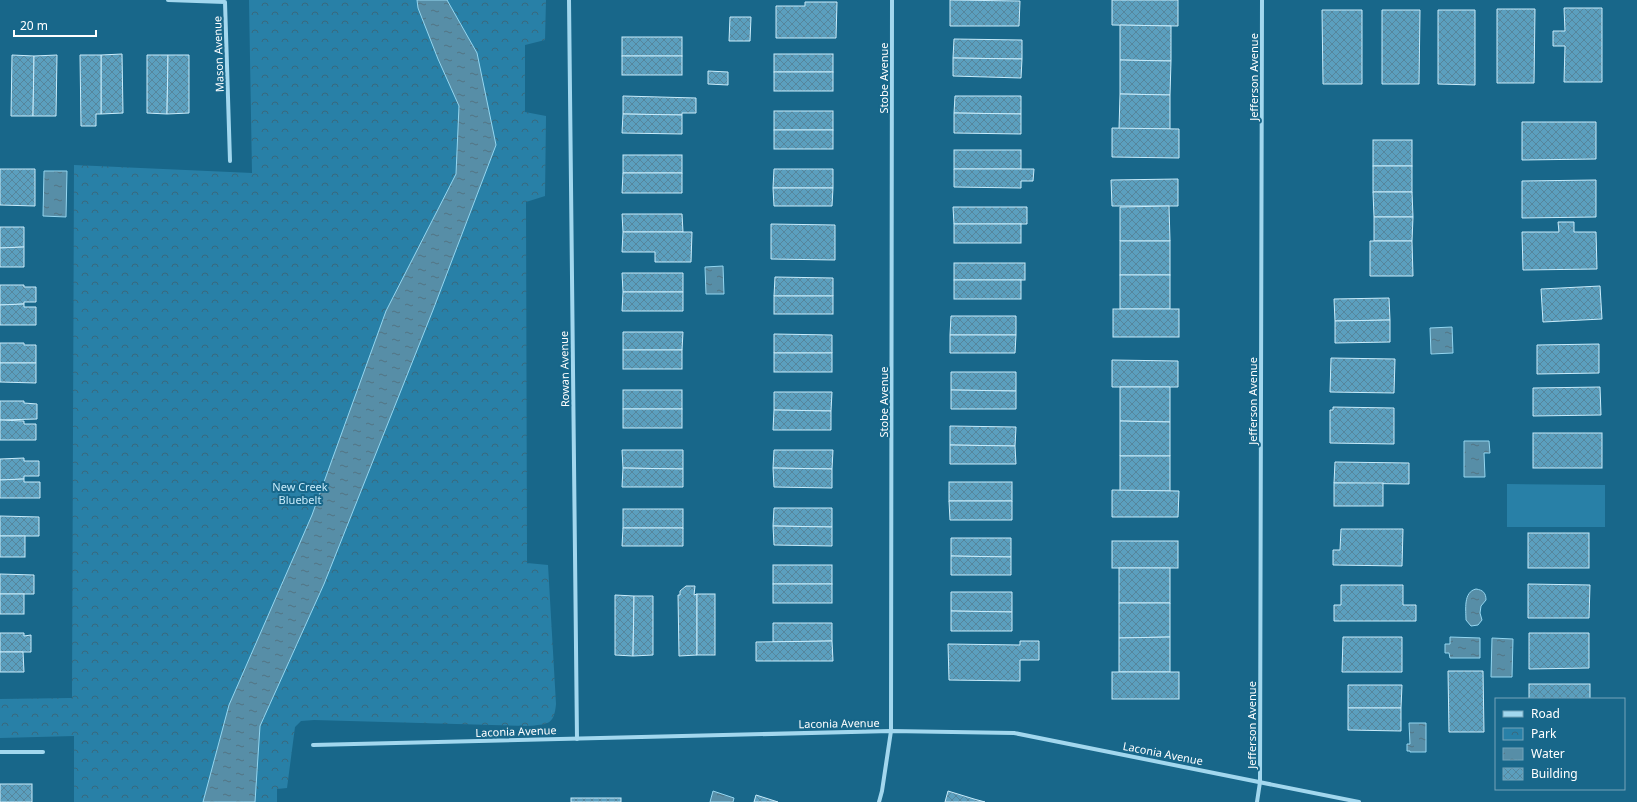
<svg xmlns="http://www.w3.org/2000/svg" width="1637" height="802" font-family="'Noto Sans',sans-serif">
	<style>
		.park { fill: url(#park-crowns) }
		.pitch { fill: #2880a7 }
		.water { fill: url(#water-ripples); stroke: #94d6f0 }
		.building { fill: url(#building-cross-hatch); stroke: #c8ebfa }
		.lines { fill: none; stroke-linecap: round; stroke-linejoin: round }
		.street { stroke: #a2d7ee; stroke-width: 4 }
		.labels { text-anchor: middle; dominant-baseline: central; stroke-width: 4; stroke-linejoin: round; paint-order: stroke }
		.street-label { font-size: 11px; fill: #fff; stroke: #18678a }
		.park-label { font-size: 11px; fill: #c8ebfa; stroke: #18678a }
	</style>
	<defs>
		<pattern id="park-crowns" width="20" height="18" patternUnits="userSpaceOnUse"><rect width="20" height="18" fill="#2880a7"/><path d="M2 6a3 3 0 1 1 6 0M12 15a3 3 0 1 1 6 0" fill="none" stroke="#38697e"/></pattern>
		<pattern id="water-ripples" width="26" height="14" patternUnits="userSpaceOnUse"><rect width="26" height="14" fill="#578ea7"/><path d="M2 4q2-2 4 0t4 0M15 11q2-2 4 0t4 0" fill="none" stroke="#537483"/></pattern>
		<pattern id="building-cross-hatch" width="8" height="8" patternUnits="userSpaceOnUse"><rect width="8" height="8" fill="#5b9fbe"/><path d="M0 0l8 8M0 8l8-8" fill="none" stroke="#56869c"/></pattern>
	</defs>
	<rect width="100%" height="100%" fill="#18678a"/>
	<path class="park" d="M 249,0 L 546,0 L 545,40 L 525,45 L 525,112 L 546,116 L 545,196 L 526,202 L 527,563 L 548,565 L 556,704 C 554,726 547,724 528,726 L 314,720 L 301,721 L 295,727 L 287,788 L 277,789 L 277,802 L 74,802 L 74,736 L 0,738 L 0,699 L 72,698 L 74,165 L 252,173 Z"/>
	<path class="pitch" d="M 1507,484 L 1605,485 L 1605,527 L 1507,527 Z"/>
	<g class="water">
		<path d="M 417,0 L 447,0 L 477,53 L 496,145 L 433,310 L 324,584 L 260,726 L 255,802 L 203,802 L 229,705 L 312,515 L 386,311 L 456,174 L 459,106 L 438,59 L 418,8 Z"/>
		<path d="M 44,171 L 67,171 L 66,217 L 43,216 Z"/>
		<path d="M 723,266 L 724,294 L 706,294 L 705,267 Z"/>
		<path d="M 1452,327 L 1453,353 L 1431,354 L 1430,328 Z"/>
		<path d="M 1464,441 L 1489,441 L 1490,453 L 1484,453 L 1485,477 L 1464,477 Z"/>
		<path d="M 1476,589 C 1483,590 1486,593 1486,600 L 1481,606 L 1480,613 L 1482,620 L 1478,625 L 1471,626 L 1466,620 C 1466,610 1463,592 1476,589 Z"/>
		<path d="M 1450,637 L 1480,638 L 1480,658 L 1450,658 L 1449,653 L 1445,653 L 1445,644 L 1450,644 Z"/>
		<path d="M 1492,638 L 1513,639 L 1512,677 L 1491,677 Z"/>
		<path d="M 1409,723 L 1426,723 L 1426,752 L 1410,752 L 1410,751 L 1407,751 L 1407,744 L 1410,744 Z"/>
		<path d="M 713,791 L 734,798 L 733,802 L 710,802 Z"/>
	</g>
	<g class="building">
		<path d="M 950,0 L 1020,1 L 1019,26 L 950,26 Z"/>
		<path d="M 1112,0 L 1178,0 L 1178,26 L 1112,25 Z"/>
		<path d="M 805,2 L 837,2 L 836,38 L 776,38 L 776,6 L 805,6 Z"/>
		<path d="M 1564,8 L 1602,8 L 1602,82 L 1564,82 L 1565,46 L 1553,46 L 1553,31 L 1565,31 Z"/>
		<path d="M 1497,9 L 1535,9 L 1534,83 L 1497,83 Z"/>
		<path d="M 1322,10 L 1362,10 L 1362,84 L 1323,84 Z"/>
		<path d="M 1382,10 L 1420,10 L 1419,84 L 1382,84 Z"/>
		<path d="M 1438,10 L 1475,10 L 1475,85 L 1438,84 Z"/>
		<path d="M 730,17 L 751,17 L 750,41 L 729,41 Z"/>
		<path d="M 1120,25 L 1171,26 L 1171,61 L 1120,60 Z"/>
		<rect x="622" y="37" width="60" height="19"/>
		<path d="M 954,39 L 1022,40 L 1022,59 L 953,58 Z"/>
		<path d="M 122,54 L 123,113 L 101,114 L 101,55 Z"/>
		<rect x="774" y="54" width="59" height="18"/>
		<path d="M 12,55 L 34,56 L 33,116 L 11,116 Z"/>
		<path d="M 57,55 L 56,116 L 33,116 L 34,56 Z"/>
		<path d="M 80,55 L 101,55 L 101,114 L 96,114 L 96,126 L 81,126 Z"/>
		<path d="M 147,55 L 168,55 L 167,114 L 147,113 Z"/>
		<path d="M 168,55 L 189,55 L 189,113 L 167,114 Z"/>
		<rect x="622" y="56" width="60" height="19"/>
		<path d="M 953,58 L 1022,59 L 1021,78 L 953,76 Z"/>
		<path d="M 1120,60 L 1171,61 L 1170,95 L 1120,94 Z"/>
		<path d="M 708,71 L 728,72 L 728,85 L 708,84 Z"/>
		<rect x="774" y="72" width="59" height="19"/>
		<path d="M 1120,94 L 1170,95 L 1170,129 L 1119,129 Z"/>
		<path d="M 623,96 L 696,98 L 696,113 L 682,113 L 682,115 L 623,114 Z"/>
		<path d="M 955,96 L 1021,96 L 1021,114 L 954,113 Z"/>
		<rect x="774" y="111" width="59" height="19"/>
		<path d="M 954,113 L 1021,114 L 1021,134 L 954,133 Z"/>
		<path d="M 623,114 L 682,115 L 682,134 L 622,133 Z"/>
		<path d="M 1522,122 L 1596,122 L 1596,159 L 1522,160 Z"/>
		<path d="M 1112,128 L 1179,129 L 1179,158 L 1112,157 Z"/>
		<rect x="774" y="130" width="59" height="19"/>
		<rect x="1373" y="140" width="39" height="26"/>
		<rect x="954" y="150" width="67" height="19"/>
		<rect x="623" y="155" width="59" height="18"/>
		<rect x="1373" y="166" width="39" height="26"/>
		<path d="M 0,169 L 35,169 L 35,206 L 0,205 Z"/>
		<path d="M 774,169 L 833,169 L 833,188 L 773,188 Z"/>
		<path d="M 954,169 L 1034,169 L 1033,181 L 1021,181 L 1021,188 L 954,187 Z"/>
		<path d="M 623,173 L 682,173 L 682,193 L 622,193 Z"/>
		<path d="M 1178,179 L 1178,206 L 1112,206 L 1111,180 Z"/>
		<path d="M 1596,180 L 1596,217 L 1522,218 L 1522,181 Z"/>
		<path d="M 773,188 L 833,188 L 832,206 L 774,206 Z"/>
		<path d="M 1373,192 L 1412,192 L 1413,217 L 1374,217 Z"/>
		<path d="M 1169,206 L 1170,241 L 1120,241 L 1120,207 Z"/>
		<path d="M 953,207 L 1027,207 L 1027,224 L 954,224 Z"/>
		<path d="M 622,214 L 682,214 L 683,232 L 623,232 Z"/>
		<path d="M 1374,217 L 1413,217 L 1412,241 L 1374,241 Z"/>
		<path d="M 1558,222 L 1574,222 L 1574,232 L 1596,232 L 1597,269 L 1523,270 L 1522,232 L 1559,232 Z"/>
		<path d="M 771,224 L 835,225 L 835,260 L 771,259 Z"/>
		<rect x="954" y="224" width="67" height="19"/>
		<path d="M 0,227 L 24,227 L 24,247 L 0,248 Z"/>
		<path d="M 623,232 L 692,232 L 691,262 L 655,262 L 655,252 L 622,252 Z"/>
		<rect x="1120" y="241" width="50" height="34"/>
		<path d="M 1370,241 L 1412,241 L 1413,276 L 1370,276 Z"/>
		<path d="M 24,247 L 24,267 L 0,267 L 0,248 Z"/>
		<rect x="954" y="263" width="71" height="17"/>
		<path d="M 622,273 L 683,273 L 683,292 L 623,292 Z"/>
		<rect x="1120" y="275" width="50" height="34"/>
		<path d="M 775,277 L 833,278 L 833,296 L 774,296 Z"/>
		<rect x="954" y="280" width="67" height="19"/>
		<path d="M 0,285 L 24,285 L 24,287 L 36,287 L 36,302 L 24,302 L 24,304 L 0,305 Z"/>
		<path d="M 1600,286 L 1602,319 L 1543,322 L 1541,289 Z"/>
		<path d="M 623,292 L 683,292 L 683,311 L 622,311 Z"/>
		<rect x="774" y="296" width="59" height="18"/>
		<path d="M 1389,298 L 1390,320 L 1335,321 L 1334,299 Z"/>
		<path d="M 24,304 L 24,307 L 36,307 L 36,325 L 0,325 L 0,305 Z"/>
		<rect x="1113" y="309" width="66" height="28"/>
		<path d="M 951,316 L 1016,316 L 1016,335 L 950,335 Z"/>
		<path d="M 1390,320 L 1390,342 L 1335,343 L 1335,321 Z"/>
		<path d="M 623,332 L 683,332 L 682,350 L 623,350 Z"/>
		<path d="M 774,334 L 832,335 L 832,353 L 774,353 Z"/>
		<path d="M 950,335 L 1016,335 L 1015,353 L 950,353 Z"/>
		<path d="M 0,343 L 24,343 L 24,345 L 36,345 L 36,363 L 0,363 Z"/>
		<path d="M 1599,344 L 1599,373 L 1537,374 L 1537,345 Z"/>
		<rect x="623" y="350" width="59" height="19"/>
		<rect x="774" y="353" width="58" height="19"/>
		<path d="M 1331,358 L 1395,359 L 1394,393 L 1330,392 Z"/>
		<path d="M 1112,360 L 1178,361 L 1178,387 L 1112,387 Z"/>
		<path d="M 0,363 L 36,363 L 36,383 L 0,382 Z"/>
		<path d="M 951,372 L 1016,372 L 1016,391 L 951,390 Z"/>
		<path d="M 1120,387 L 1170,387 L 1170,422 L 1120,421 Z"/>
		<path d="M 1600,387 L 1601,415 L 1533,416 L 1533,388 Z"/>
		<rect x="623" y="390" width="59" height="19"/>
		<path d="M 951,390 L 1016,391 L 1016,409 L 951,409 Z"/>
		<path d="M 774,392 L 832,392 L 831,411 L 774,410 Z"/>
		<path d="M 0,401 L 24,401 L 24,403 L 37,404 L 37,419 L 0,420 Z"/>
		<path d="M 1333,407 L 1394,408 L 1394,444 L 1330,443 L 1330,410 L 1333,410 Z"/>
		<rect x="623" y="409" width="59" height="19"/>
		<path d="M 774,410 L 831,411 L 831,430 L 773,430 Z"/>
		<path d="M 0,420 L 24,421 L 24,424 L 36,424 L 36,440 L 0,440 Z"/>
		<path d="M 1120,421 L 1170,422 L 1170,456 L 1120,456 Z"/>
		<path d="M 950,426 L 1016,427 L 1015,446 L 950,445 Z"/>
		<rect x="1533" y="433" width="69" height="35"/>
		<path d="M 950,445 L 1015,446 L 1016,464 L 950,464 Z"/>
		<path d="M 622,450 L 683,450 L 683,469 L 623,468 Z"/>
		<path d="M 774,450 L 833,450 L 832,469 L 773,468 Z"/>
		<rect x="1120" y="456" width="50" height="35"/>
		<path d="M 24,458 L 24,461 L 39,461 L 39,476 L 24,476 L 24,479 L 0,480 L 0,459 Z"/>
		<path d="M 1335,462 L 1409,463 L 1409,484 L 1334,483 Z"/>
		<path d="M 623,468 L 683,469 L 683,487 L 622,487 Z"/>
		<path d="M 773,468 L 832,469 L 832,488 L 774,487 Z"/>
		<path d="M 24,479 L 24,482 L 40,482 L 40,498 L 0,498 L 0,480 Z"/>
		<rect x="949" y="482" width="63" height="19"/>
		<rect x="1334" y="483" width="49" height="23"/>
		<path d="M 1112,490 L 1179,491 L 1178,517 L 1112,517 Z"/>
		<path d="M 949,501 L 1012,501 L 1012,520 L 950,520 Z"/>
		<path d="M 774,508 L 832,508 L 832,527 L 773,526 Z"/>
		<rect x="623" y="509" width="60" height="19"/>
		<path d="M 0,516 L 39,517 L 39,536 L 0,536 Z"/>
		<path d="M 773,526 L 832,527 L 832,546 L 774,545 Z"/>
		<path d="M 623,528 L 683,528 L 683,546 L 622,546 Z"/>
		<path d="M 1341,529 L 1403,529 L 1402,566 L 1333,565 L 1333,550 L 1340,550 Z"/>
		<rect x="1528" y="533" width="61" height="35"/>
		<rect x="0" y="536" width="25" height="21"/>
		<path d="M 951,538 L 1011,538 L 1011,557 L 951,556 Z"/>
		<rect x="1112" y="541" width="66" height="27"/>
		<path d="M 951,556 L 1011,557 L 1011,575 L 951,575 Z"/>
		<rect x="773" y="565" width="59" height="19"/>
		<rect x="1119" y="568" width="51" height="35"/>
		<path d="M 0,574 L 34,575 L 34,594 L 0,594 Z"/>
		<rect x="773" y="584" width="59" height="19"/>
		<path d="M 1528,584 L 1590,585 L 1589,618 L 1528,618 Z"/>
		<path d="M 1341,585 L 1403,585 L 1403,605 L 1416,605 L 1416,621 L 1334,621 L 1334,605 L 1341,605 Z"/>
		<path d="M 686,586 L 695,586 L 694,595 L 697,594 L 697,655 L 679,656 L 678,595 L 680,595 L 680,591 Z"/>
		<path d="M 951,592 L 1012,592 L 1012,612 L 951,611 Z"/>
		<rect x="0" y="594" width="24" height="20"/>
		<rect x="697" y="594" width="18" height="61"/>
		<path d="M 615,595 L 634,596 L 633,656 L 615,655 Z"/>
		<path d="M 634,596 L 653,596 L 653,655 L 633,656 Z"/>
		<path d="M 1119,603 L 1170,603 L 1170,637 L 1119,638 Z"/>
		<path d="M 951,611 L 1012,612 L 1012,631 L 951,631 Z"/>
		<path d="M 773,623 L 832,623 L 832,641 L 773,642 Z"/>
		<path d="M 0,633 L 24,633 L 24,636 L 31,635 L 31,652 L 0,652 Z"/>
		<path d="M 1529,633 L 1589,633 L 1589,668 L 1529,669 Z"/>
		<path d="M 1170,637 L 1170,672 L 1119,672 L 1119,638 Z"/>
		<path d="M 1343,637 L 1402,637 L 1402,672 L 1342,672 Z"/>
		<path d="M 832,641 L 833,661 L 756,661 L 756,642 Z"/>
		<path d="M 1020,641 L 1039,641 L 1039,660 L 1020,660 L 1020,681 L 949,680 L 948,644 L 1020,645 Z"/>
		<path d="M 0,652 L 23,652 L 24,672 L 0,672 Z"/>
		<path d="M 1448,671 L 1483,671 L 1484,732 L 1449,732 Z"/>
		<rect x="1112" y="672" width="67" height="27"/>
		<rect x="1529" y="684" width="61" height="15"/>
		<path d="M 1348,685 L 1402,685 L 1401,708 L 1348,708 Z"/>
		<path d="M 1348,708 L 1401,708 L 1401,731 L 1348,730 Z"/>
		<rect x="0" y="784" width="32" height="18"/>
		<path d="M 948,791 L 974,799 L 985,802 L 945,802 Z"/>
		<path d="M 756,795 L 778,802 L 754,802 Z"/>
		<rect x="571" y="798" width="50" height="4"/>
	</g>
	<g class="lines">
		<g class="street">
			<path d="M 168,0 L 225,2 L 230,161"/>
			<path d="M 569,0 L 577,739"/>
			<path d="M 313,745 L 891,731 L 1014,733 L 1359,802"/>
			<path d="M 0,752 L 43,752"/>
			<path d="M 879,802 L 882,791 L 891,731 L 892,0"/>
			<path d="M 1257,802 L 1260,782 L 1262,0"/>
		</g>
	</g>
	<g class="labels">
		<g class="street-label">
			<text transform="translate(218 54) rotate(-92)">Mason Avenue</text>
			<text transform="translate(1253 77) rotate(-90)">Jefferson Avenue</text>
			<text transform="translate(883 78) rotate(-90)">Stobe Avenue</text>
			<text transform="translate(564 369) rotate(-91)">Rowan Avenue</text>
			<text transform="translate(1252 401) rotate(-90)">Jefferson Avenue</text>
			<text transform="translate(883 402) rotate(-90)">Stobe Avenue</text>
			<text transform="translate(839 723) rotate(-1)">Laconia Avenue</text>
			<text transform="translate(1251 725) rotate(-90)">Jefferson Avenue</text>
			<text transform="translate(516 731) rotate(-2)">Laconia Avenue</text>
			<text transform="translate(1163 753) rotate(11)">Laconia Avenue</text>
		</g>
		<g class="park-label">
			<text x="300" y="486">New Creek<tspan x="300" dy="13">Bluebelt</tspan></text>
		</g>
	</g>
	<rect x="1495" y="698" width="130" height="92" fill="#18678a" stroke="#74a4b9"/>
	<rect x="1503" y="711" width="20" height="6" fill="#a2d7ee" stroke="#74a4b9"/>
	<text x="1531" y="718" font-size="12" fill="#ffffff">Road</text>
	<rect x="1503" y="728" width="20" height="12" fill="url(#park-crowns)" stroke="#74a4b9"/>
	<text x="1531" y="738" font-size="12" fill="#ffffff">Park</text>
	<rect x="1503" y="748" width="20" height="12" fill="url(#water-ripples)" stroke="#74a4b9"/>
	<text x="1531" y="758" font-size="12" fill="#ffffff">Water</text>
	<rect x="1503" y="768" width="20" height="12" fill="url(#building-cross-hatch)" stroke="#74a4b9"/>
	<text x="1531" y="778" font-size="12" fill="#ffffff">Building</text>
	<path d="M14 30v6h82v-6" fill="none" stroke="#ffffff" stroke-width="2"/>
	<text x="20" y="30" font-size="12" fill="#ffffff" stroke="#18678a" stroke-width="3" paint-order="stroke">20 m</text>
</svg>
